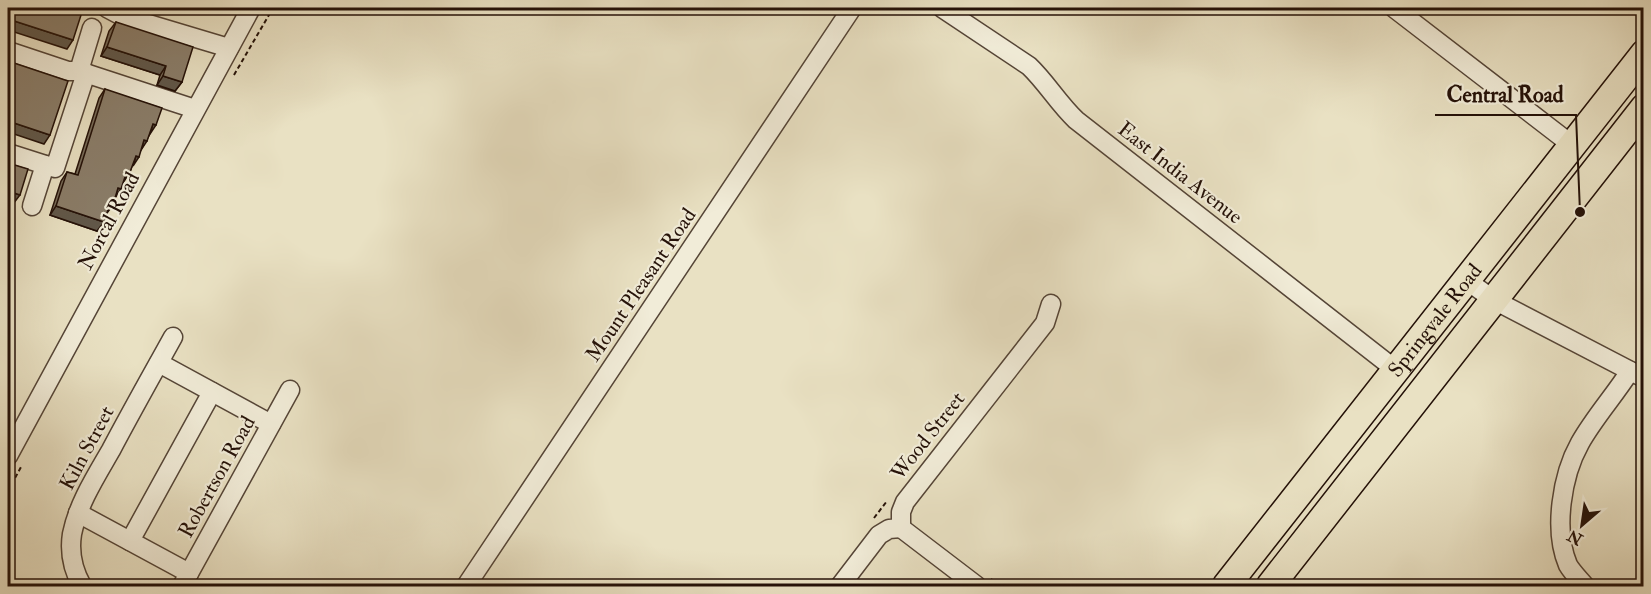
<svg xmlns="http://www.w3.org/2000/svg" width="1651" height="594" font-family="'IM FELL Double Pica',serif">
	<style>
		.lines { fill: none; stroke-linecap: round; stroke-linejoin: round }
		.minor-casing { stroke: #554537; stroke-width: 21 }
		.highway-casing { stroke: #241108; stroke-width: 30 }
		.path { stroke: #241108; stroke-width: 2; stroke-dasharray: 4.5 3; stroke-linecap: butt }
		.minor { stroke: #f1ecd8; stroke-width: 18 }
		.highway { stroke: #e9e1c3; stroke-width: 27 }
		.wall { fill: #776c5a; stroke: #241108; stroke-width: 1.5 }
		.shaded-wall { fill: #61584a; stroke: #241108; stroke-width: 1.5 }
		.building { fill: #8a7d69; stroke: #241108; stroke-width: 1.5 }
		.labels { text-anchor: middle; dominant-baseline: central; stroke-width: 4.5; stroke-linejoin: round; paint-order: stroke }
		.street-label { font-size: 21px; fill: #241108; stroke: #f1ecd8 }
		.leader { fill: none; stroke: #241108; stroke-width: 2 }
		.callout-dot { fill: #241108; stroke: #f1ecd8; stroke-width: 2 }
		.callout-label { font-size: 22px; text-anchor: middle; font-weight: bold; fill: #241108; stroke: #f1ecd8; stroke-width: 4.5; stroke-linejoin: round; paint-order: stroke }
	</style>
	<rect width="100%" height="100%" fill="#e9e1c3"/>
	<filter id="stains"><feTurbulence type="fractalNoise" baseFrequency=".00333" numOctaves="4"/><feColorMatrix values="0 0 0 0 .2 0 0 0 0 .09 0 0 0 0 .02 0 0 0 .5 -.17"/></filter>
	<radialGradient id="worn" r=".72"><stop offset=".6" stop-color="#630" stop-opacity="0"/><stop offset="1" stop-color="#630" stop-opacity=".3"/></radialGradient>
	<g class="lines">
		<defs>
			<g id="minor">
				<path d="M 107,8 L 122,16 L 229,48"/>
				<path d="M 942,8 L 1029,66 C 1046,82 1058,103 1076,120 L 1396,370"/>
				<path d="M 1394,8 L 1572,145"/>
				<path d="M 8,51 L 68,71 L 79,71 L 195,109"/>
				<path d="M 79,71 L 92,28"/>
				<path d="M 8,153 L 55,168 L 86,73"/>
				<path d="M 32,206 L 45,165"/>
				<path d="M 1466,280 L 1494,300 L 1644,378"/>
				<path d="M 159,363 L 271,424"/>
				<path d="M 8,456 L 251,8"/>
				<path d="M 78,513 L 189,573"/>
				<path d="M 901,528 L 977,586"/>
				<path d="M 130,541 L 212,392"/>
				<path d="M 82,586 C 73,570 69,553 72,534 C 78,504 96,476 111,450 C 131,412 152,375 173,337"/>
				<path d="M 182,586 L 290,390"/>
				<path d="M 466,586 L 852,8"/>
				<path d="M 840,586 L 879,535 L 889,529 L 901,528 L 901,512 L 905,502 L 1045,323 L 1051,304"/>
				<path d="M 1585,586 C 1580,580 1572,572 1568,565 C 1553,530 1562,475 1580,443 C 1594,418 1614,396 1630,371"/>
			</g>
			<g id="highway">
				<path id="s1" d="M 1226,586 L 1644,54"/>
				<path d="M 1270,586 L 1644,108"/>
			</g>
		</defs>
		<use href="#minor" class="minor-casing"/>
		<use href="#highway" class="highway-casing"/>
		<g class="path">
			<path d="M 234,75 L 273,8"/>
			<path d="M 8,491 L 21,467"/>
			<path d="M 874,518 L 887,501"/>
			<path d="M 991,579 L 1001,586"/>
		</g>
		<use href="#minor" class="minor"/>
		<use href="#highway" class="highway"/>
	</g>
	<g class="wall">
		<path d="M 116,22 L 182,82 L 175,91 L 157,85 L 160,75 L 101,56 L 109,31 Z"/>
		<path d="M 105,89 L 150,134 L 132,166 L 130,172 L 124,181 L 97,231 L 50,215 L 61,181 L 67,172 L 75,174 L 99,98 Z"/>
	</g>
	<g class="shaded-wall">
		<path d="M 8,19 L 73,40 L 67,49 L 8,30 Z"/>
		<path d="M 107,47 L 166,66 L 160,75 L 101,56 Z"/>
		<path d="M 163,76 L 182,82 L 175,91 L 157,85 Z"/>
		<path d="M 8,121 L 50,135 L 44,144 L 8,132 Z"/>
		<path d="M 153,124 L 156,125 L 150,134 Z"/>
		<path d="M 144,140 L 147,141 L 141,150 Z"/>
		<path d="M 136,156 L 139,157 L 133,166 Z"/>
		<path d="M 127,171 L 130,172 L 124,181 Z"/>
		<path d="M 118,188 L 121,189 L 115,198 Z"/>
		<path d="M 8,191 L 20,195 L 13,204 L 8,202 Z"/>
		<path d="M 110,204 L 113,205 L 107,213 Z"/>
		<path d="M 56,206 L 104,222 L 97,231 L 50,215 Z"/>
	</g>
	<g class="building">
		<path d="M 8,8 L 68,8 L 82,12 L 73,40 L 8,19 Z"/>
		<path d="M 116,22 L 193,47 L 182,82 L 163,76 L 166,66 L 107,47 Z"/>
		<path d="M 8,61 L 68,81 L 50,135 L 8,121 Z"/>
		<path d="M 105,89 L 162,108 L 156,125 L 153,124 L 147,141 L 144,140 L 139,157 L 136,156 L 130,172 L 127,171 L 121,189 L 118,188 L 113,205 L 110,204 L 104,222 L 56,206 L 67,172 L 78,175 Z"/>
		<path d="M 8,163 L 28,169 L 20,195 L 8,191 Z"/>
	</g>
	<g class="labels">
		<g class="street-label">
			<text transform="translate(1180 173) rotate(38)">East India Avenue</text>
			<text transform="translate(109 221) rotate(-62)">Norcal Road</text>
			<text transform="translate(641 285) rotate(-56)">Mount Pleasant Road</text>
			<text stroke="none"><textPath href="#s1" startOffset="338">Springvale Road</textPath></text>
			<text transform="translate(928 436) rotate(-52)">Wood Street</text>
			<text transform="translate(87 448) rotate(-62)">Kiln Street</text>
			<text transform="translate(217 477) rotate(-61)">Robertson Road</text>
		</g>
	</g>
	<path class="leader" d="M1580 212L1576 115H1435"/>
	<circle class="callout-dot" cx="1580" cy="212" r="6"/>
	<g class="callout-label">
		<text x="1505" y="102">Central Road</text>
	</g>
	<rect width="1651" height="594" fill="none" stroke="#e9e1c3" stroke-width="30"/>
	<rect x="9" y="9" width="1633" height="576" fill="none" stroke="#241108" stroke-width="3"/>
	<rect x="15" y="15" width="1621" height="564" fill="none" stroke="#241108" stroke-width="1.5"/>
	<g transform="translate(1582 525) rotate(209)" stroke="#f1ecd8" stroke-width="4.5" paint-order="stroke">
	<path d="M0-4.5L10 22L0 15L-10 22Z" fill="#241108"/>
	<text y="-9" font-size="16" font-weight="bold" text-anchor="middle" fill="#241108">N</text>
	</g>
	<rect width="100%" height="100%" filter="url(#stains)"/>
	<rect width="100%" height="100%" fill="url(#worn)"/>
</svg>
